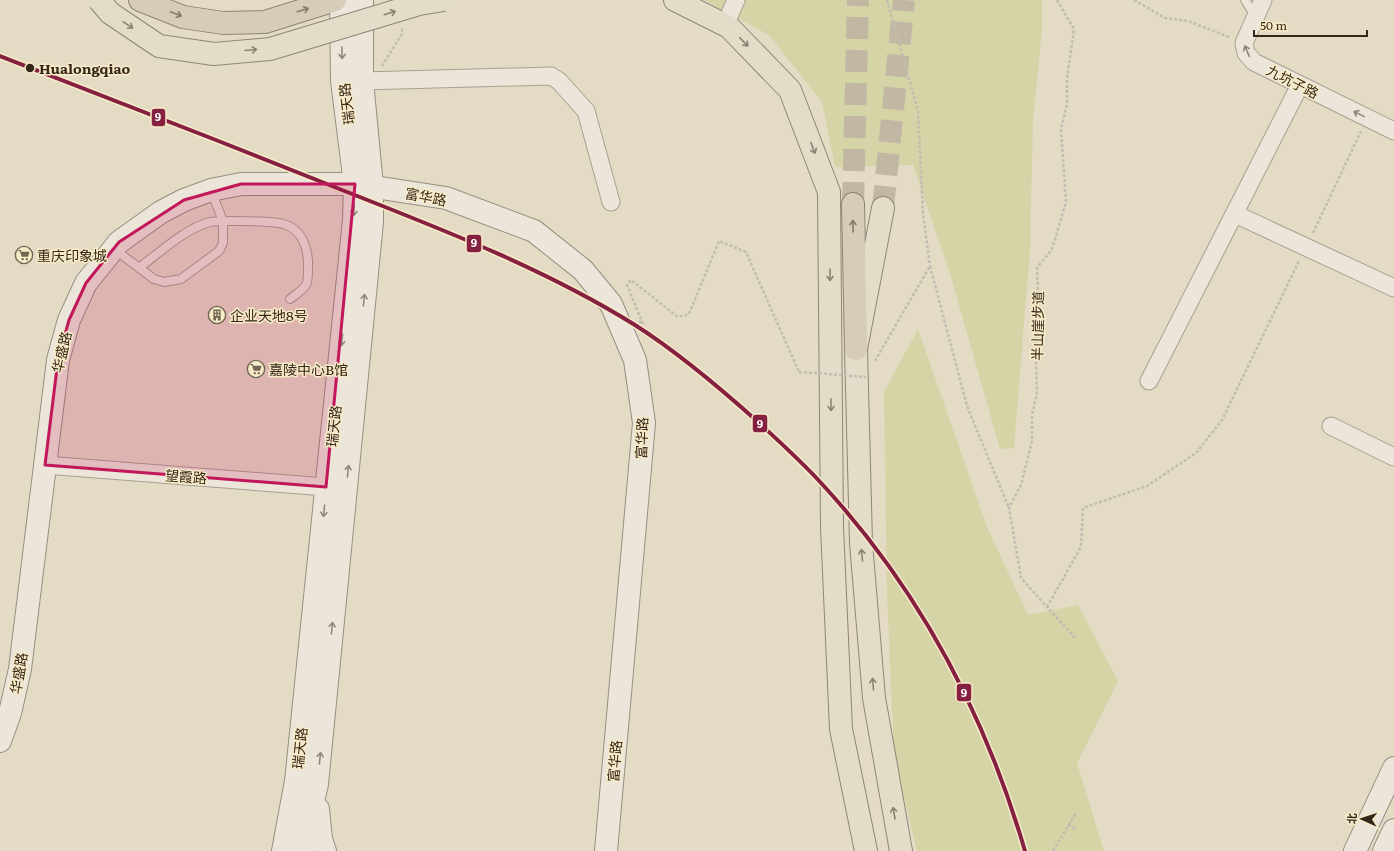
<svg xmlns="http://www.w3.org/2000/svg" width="1394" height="851" font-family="Literata,'Noto Sans SC',serif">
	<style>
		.green { fill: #d4d4a6 }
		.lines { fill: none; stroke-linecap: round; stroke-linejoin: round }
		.primary-tunnel { stroke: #c1b7a3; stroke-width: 22; stroke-dasharray: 22 11; stroke-linecap: butt }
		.highway-tunnel { stroke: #c1b7a3; stroke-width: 22; stroke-dasharray: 22 11; stroke-linecap: butt }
		.lane-casing { stroke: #a89f90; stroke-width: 10 }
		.street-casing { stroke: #a89f90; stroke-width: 19 }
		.secondary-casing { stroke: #978f80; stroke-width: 24 }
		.primary-casing { stroke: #8d8577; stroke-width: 24 }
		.highway-casing { stroke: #8d8577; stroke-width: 24 }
		.path { stroke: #c3bcb0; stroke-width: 2.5; stroke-dasharray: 3 2; stroke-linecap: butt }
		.lane { stroke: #ebe6d9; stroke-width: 8 }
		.street { stroke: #ebe6d9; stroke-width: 17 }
		.secondary { stroke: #ebe6d9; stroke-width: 22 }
		.primary { stroke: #e3dcc9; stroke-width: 22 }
		.highway { stroke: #d7ccb7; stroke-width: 22 }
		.primary-bridge-casing { stroke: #8d8577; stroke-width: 24; stroke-linecap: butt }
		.path-bridge { stroke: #c3bcb0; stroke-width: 2.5; stroke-dasharray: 3 2; stroke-linecap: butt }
		.primary-bridge { stroke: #e3dcc9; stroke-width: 22 }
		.metro-1-casing { stroke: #f8ebc8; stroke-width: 7 }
		.metro-1 { stroke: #862041; stroke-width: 4 }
		.oneway { stroke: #867a68 }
		.oneway2 { stroke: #8c8271 }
		.oneway3 { stroke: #908679 }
		.marked { fill: #c2185b; fill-opacity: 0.2; stroke: #c2185b; stroke-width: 3; stroke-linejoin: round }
		.stop-dot { fill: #352719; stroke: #f8ebc8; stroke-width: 1.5 }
		.labels { text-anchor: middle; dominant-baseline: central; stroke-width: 3; stroke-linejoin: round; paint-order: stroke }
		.stop-label { font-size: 14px; font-weight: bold; fill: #352719; stroke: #f8ebc8; text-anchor: start }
		.street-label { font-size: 14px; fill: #352719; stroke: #f8ebc8 }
		.poi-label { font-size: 14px; fill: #352719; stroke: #f8ebc8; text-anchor: start }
		.line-badge { stroke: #f8ebc8; stroke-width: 1.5 }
		.badge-label { font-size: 11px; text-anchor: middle; font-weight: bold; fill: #fff }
	</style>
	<rect width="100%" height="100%" fill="#e4dbc5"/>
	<g class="green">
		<path d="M 704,0 L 1042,0 L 1042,30 L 1033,119 L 1030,250 L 1014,448 L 1000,449 L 951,277 L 913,165 L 835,167 L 822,102 L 769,35 Z"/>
		<path d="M 918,329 L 987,527 L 1028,615 L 1078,605 L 1118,681 L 1077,763 L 1104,851 L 917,851 L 894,757 L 887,593 L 884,392 Z"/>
	</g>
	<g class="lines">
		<path class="primary-tunnel" d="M 883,208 L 904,0"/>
		<path class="highway-tunnel" d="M 853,204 L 858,0"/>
		<defs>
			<g id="lane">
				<path d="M 1245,0 L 1255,16"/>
				<path d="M 114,249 L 154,279 L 164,282 L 181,279 L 219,251 L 223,243 L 223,221 L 211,191"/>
				<path d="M 139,268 C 159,253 186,228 210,222 C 221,220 272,221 283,224 C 304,229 309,252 308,270 C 308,275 308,281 306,285 C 302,291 295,295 290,299"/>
			</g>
			<g id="street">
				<path d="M 1263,0 L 1244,43 L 1246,53 L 1254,62 L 1394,131"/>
				<path d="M 725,25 L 736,0"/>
				<path d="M 362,81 L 551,76 L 559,81 L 586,111 L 611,202"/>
				<path d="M 1235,214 L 1394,288"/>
				<path d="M 1149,381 L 1300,85"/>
				<path d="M 1331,426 L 1394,457"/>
				<path d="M 45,465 L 326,487"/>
			</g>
			<g id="secondary">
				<path d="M 0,741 L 10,713 L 20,669 L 58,360 L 69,320 L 86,283 L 119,242 L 161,212 L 184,200 L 211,190 L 241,184 L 355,184 L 446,198 L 534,231 L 583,270 L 611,304 L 635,360 L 644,423 L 606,851"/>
				<path d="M 318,809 L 321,839 L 325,851"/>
				<path d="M 283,851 L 296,781 L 354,220 L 355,184 L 342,81 L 341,0"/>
				<path d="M 302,851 L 317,784 L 372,222 L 372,186 L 362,81 L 362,0"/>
				<path d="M 1355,851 L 1394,768"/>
				<path d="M 1384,851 L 1394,830"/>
			</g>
			<g id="primary">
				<path d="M 675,0 L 729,27 L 790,90 L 829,192 L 832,527 L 841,729 L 866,851"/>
				<path d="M 883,208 L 856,349 L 861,543 L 874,698 L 901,851"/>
			</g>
			<g id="highway">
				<path d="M 140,0 L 183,17 L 223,23 L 265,22 L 335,0"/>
				<path d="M 853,204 L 856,349"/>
			</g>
		</defs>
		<use href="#lane" class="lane-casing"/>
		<use href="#street" class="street-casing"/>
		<use href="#secondary" class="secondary-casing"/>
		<use href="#primary" class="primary-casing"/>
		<use href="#highway" class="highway-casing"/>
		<g class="path">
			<path d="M 887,0 L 918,111 L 923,214 L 930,266"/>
			<path d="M 1057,0 L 1074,29 L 1067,79 L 1067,105 L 1061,129 L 1066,202 L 1052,249 L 1037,268 L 1038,295 L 1035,317 L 1037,393 L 1032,415 L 1032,441 L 1021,485 L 1009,508 L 1021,578 L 1075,638"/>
			<path d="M 1134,0 L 1165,18 L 1188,21 L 1229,37"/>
			<path d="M 382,66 L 402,34 L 402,28"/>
			<path d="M 1313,233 L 1361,131"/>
			<path d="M 639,321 L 643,324 L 627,285 L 631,280 L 678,317 L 689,314 L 719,241 L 746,252 L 799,372"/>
			<path d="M 875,361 L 930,266 L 967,406 L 1009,508"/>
			<path d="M 1047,607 L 1081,547 L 1083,508 L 1147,486 L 1196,453 L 1222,420 L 1299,261"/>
			<path d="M 1068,825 L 1076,829"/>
			<path d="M 1053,851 L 1076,813"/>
		</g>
		<use href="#lane" class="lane"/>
		<use href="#street" class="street"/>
		<use href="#secondary" class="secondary"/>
		<use href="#primary" class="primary"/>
		<use href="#highway" class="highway"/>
		<defs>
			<path id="primary-bridge" d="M 99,0 L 110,13 L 159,46 L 214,54 L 270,49 L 419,4 L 444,0"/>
		</defs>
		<use href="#primary-bridge" class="primary-bridge-casing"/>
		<path class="path-bridge" d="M 799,372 L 866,377"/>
		<use href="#primary-bridge" class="primary-bridge"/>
		<defs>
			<path id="metro-1" d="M 0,56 C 113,100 225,143 337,188 C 438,228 542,267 635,325 C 679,353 719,387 758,422 C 780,442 802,462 822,484 C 919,589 985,714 1025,851"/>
		</defs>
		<use href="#metro-1" class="metro-1-casing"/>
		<use href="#metro-1" class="metro-1"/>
	</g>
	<defs><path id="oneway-shaft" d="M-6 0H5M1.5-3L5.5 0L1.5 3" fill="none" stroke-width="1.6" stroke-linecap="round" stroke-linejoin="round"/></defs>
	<g class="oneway">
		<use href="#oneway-shaft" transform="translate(303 10) rotate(-17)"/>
		<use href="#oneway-shaft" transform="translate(176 14) rotate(21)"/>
		<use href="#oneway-shaft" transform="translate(853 226) rotate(-91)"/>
	</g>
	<g class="oneway2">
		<use href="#oneway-shaft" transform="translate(390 13) rotate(-17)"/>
		<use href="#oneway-shaft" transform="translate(128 25) rotate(34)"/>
		<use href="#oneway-shaft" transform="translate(744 42) rotate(46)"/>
		<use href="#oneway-shaft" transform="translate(251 50) rotate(-5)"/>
		<use href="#oneway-shaft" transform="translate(813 148) rotate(69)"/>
		<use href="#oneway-shaft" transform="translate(830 275) rotate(90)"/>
		<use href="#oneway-shaft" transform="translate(831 405) rotate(90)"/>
		<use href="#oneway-shaft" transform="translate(862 555) rotate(-95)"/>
		<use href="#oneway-shaft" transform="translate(873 684) rotate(-95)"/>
		<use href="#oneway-shaft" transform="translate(894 813) rotate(-100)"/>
	</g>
	<g class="oneway3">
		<use href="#oneway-shaft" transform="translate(1247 51) rotate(-113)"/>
		<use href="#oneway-shaft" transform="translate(342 53) rotate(89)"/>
		<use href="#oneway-shaft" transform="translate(1359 114) rotate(-154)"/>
		<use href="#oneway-shaft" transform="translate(354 210) rotate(93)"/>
		<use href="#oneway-shaft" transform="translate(364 300) rotate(-84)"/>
		<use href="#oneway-shaft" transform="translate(342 340) rotate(96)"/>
		<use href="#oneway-shaft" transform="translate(348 471) rotate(-84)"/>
		<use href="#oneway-shaft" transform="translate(324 511) rotate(96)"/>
		<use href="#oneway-shaft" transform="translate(332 628) rotate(-84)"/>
		<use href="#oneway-shaft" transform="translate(320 758) rotate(-84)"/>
	</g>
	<path class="marked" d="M 241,184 L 355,184 L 326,487 L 45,465 L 58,360 L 69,320 L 86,283 L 119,242 L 184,200 Z"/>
	<defs>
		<symbol id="supermarket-ring" viewBox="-11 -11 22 22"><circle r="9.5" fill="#f8ebc8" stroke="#726655" stroke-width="1.5"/><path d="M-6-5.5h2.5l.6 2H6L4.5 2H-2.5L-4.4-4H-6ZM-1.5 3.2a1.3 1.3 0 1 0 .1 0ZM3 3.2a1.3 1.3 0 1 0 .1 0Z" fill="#726655"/></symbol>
		<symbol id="building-ring" viewBox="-11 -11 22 22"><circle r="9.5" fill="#f8ebc8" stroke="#726655" stroke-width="1.5"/><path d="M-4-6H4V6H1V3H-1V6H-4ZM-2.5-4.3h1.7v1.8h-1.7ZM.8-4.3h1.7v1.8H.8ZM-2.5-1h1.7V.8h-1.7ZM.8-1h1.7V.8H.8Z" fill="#726655"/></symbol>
	</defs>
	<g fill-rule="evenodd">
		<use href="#supermarket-ring" x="14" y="245" width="20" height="20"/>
		<use href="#building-ring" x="207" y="305" width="20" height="20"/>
		<use href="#supermarket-ring" x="246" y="359" width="20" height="20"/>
	</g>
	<circle class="stop-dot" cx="30" cy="68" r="5"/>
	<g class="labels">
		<g class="stop-label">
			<text x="39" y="68">Hualongqiao</text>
		</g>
		<g class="street-label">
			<text transform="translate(1293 81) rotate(27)">九坑子路</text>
			<text transform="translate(346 104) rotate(-97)">瑞天路</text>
			<text transform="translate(426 196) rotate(11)">富华路</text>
			<text transform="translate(1037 326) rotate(-89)">半山崖步道</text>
			<text transform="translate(61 352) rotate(-77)">华盛路</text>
			<text transform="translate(333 426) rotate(-84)">瑞天路</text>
			<text transform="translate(641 438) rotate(-88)">富华路</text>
			<text transform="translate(186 476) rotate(4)">望霞路</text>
			<text transform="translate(18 673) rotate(-80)">华盛路</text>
			<text transform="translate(299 748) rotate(-84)">瑞天路</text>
			<text transform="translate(614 761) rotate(-85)">富华路</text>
		</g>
		<g class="poi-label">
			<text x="37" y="255">重庆印象城</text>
			<text x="230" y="315">企业天地8号</text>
			<text x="269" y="369">嘉陵中心B馆</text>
		</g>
	</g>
	<g class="line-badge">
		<rect x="151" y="108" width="15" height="19" rx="4" fill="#862041"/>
		<rect x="466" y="234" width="16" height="19" rx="4" fill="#862041"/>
		<rect x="752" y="414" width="16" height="19" rx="4" fill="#862041"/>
		<rect x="956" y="683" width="16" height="19" rx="4" fill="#862041"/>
	</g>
	<g class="badge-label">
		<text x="158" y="121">9</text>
		<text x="474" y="247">9</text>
		<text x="760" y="428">9</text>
		<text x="964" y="697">9</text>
	</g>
	<g transform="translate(1362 819) rotate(273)" stroke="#f8ebc8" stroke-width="3" paint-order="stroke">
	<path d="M0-3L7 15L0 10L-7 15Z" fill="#352719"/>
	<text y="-6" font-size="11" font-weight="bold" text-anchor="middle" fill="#352719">北</text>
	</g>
	<path d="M1254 30v6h113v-6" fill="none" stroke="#352719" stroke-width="2"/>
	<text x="1260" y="30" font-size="12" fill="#352719" stroke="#f8ebc8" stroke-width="3" paint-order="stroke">50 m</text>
</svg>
